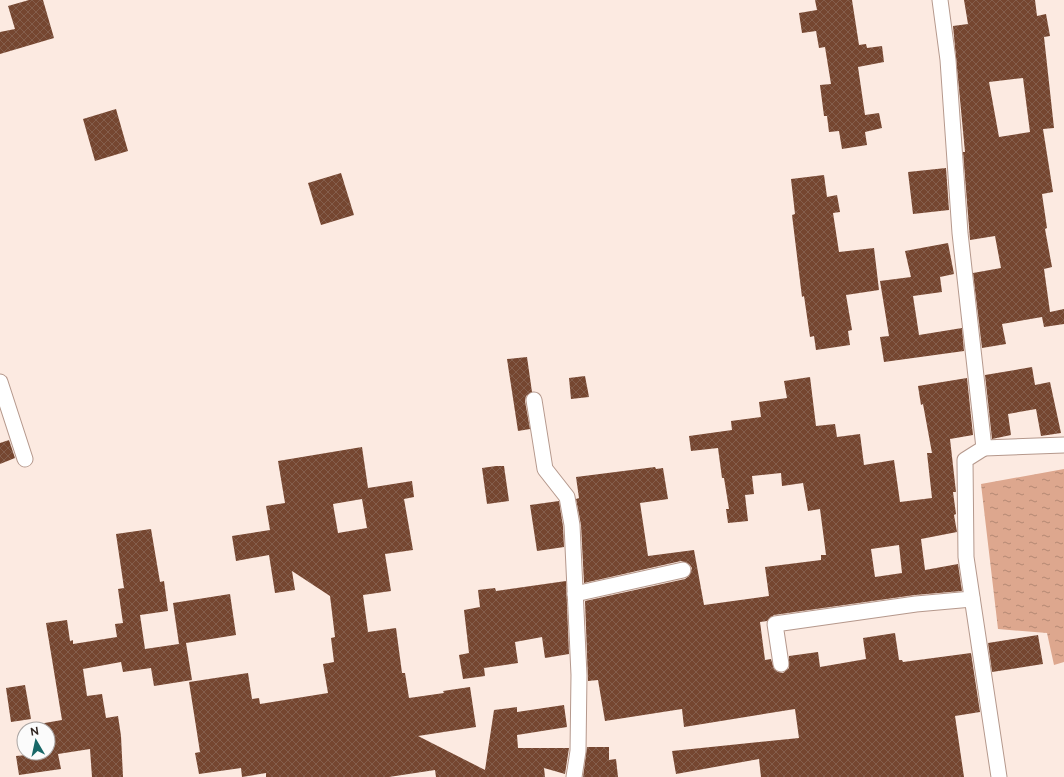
<svg xmlns="http://www.w3.org/2000/svg" width="1064" height="777" font-family="Raleway,sans-serif">
	<style>
		.water { fill: url(#water-ripples) }
		.building { fill: url(#building-cross-hatch); fill-rule: evenodd }
		.lines { fill: none; stroke-linecap: round; stroke-linejoin: round }
		.minor-casing { stroke: #b5988c; stroke-width: 17 }
		.minor { stroke: #fff; stroke-width: 15 }
	</style>
	<defs>
		<pattern id="water-ripples" width="26" height="14" patternUnits="userSpaceOnUse"><rect width="26" height="14" fill="#dda78e"/><path d="M2 4q2-2 4 0t4 0M15 11q2-2 4 0t4 0" fill="none" stroke="#b48873"/></pattern>
		<pattern id="building-cross-hatch" width="8" height="8" patternUnits="userSpaceOnUse"><rect width="8" height="8" fill="#754630"/><path d="M0 0l8 8M0 8l8-8" fill="none" stroke="#845e4c"/></pattern>
	</defs>
	<rect width="100%" height="100%" fill="#fceae1"/>
	<path class="water" d="M 1064,469 L 1064,662 L 1054,665 L 1047,633 L 998,629 L 981,484 Z"/>
	<g class="building">
		<path d="M 29,0 L 43,0 L 54,38 L 0,54 L 0,32 L 15,29 L 8,6 Z"/>
		<path d="M 815,0 L 852,0 L 859,45 L 866,44 L 867,48 L 882,46 L 884,62 L 858,67 L 865,115 L 879,113 L 882,128 L 865,132 L 867,145 L 842,149 L 839,131 L 829,132 L 827,116 L 824,116 L 820,85 L 831,84 L 825,47 L 819,48 L 816,31 L 802,33 L 799,13 L 817,10 Z"/>
		<path d="M 964,0 L 1035,0 L 1037,16 L 1046,14 L 1050,36 L 1044,37 L 1054,128 L 1043,129 L 1053,192 L 1042,194 L 1047,228 L 1045,229 L 1052,267 L 1044,269 L 1050,312 L 1064,309 L 1064,324 L 1044,327 L 1042,317 L 1002,324 L 1006,344 L 982,348 L 973,273 L 1001,268 L 995,236 L 970,240 L 963,152 L 965,152 L 953,26 L 968,24 ZM 1023,78 L 1030,132 L 999,137 L 989,82 Z"/>
		<path d="M 116,109 L 128,151 L 95,161 L 83,119 Z"/>
		<path d="M 946,168 L 949,210 L 913,214 L 908,172 Z"/>
		<path d="M 341,173 L 354,215 L 321,225 L 308,183 Z"/>
		<path d="M 824,175 L 827,197 L 837,195 L 840,212 L 833,213 L 839,252 L 874,248 L 879,290 L 846,295 L 852,330 L 848,331 L 850,345 L 816,350 L 814,336 L 810,337 L 804,296 L 802,297 L 792,215 L 795,214 L 791,179 Z"/>
		<path d="M 948,243 L 954,274 L 940,277 L 942,292 L 913,296 L 919,335 L 962,328 L 964,351 L 884,362 L 880,337 L 889,336 L 880,281 L 911,277 L 905,251 Z"/>
		<path d="M 527,357 L 532,392 L 526,396 L 525,401 L 530,429 L 518,431 L 507,359 Z"/>
		<path d="M 1032,367 L 1035,385 L 1050,382 L 1061,433 L 1041,436 L 1036,409 L 1008,414 L 1011,435 L 992,439 L 985,375 Z"/>
		<path d="M 585,376 L 589,397 L 571,399 L 569,378 Z"/>
		<path d="M 810,377 L 816,426 L 835,424 L 837,437 L 860,434 L 864,465 L 894,460 L 900,502 L 932,498 L 927,453 L 932,453 L 923,404 L 921,405 L 918,386 L 967,378 L 973,435 L 950,439 L 956,492 L 953,492 L 956,514 L 954,515 L 957,532 L 921,539 L 925,570 L 958,564 L 962,591 L 915,595 L 774,615 L 767,621 L 760,622 L 765,660 L 771,659 L 774,669 L 778,672 L 783,673 L 789,668 L 789,656 L 818,652 L 820,667 L 866,659 L 863,638 L 895,633 L 899,660 L 902,660 L 903,662 L 971,653 L 980,712 L 955,716 L 964,777 L 761,777 L 759,759 L 676,774 L 672,751 L 799,738 L 795,709 L 684,727 L 682,709 L 605,721 L 598,680 L 588,681 L 585,601 L 685,579 L 689,576 L 692,568 L 689,564 L 681,561 L 584,583 L 581,525 L 576,499 L 579,498 L 576,477 L 655,467 L 656,469 L 663,468 L 668,499 L 640,503 L 648,556 L 694,550 L 704,605 L 769,596 L 765,567 L 821,560 L 821,555 L 826,555 L 820,509 L 808,511 L 803,483 L 782,486 L 781,473 L 752,476 L 754,494 L 745,495 L 748,521 L 728,523 L 726,509 L 729,509 L 724,478 L 722,478 L 718,448 L 691,451 L 689,436 L 732,430 L 731,421 L 761,417 L 759,402 L 787,398 L 784,381 ZM 899,545 L 902,573 L 875,577 L 871,549 Z"/>
		<path d="M 9,440 L 15,458 L 0,464 L 0,443 Z"/>
		<path d="M 362,447 L 368,488 L 412,481 L 414,497 L 404,499 L 413,550 L 385,554 L 391,591 L 363,595 L 368,632 L 396,628 L 402,673 L 405,673 L 409,698 L 444,693 L 443,691 L 470,687 L 476,727 L 418,736 L 485,770 L 494,710 L 517,707 L 517,712 L 564,705 L 567,727 L 517,735 L 518,748 L 569,748 L 565,774 L 544,768 L 545,777 L 436,777 L 435,770 L 389,777 L 266,777 L 266,773 L 242,777 L 241,768 L 199,774 L 195,753 L 200,752 L 189,682 L 248,673 L 252,699 L 259,698 L 260,704 L 328,693 L 323,664 L 334,662 L 331,638 L 335,637 L 330,596 L 292,571 L 295,590 L 275,593 L 269,555 L 236,561 L 232,536 L 270,530 L 266,506 L 285,503 L 278,461 ZM 362,499 L 367,528 L 338,533 L 333,504 Z"/>
		<path d="M 496,466 L 504,466 L 509,501 L 487,504 L 482,468 Z"/>
		<path d="M 559,501 L 563,526 L 564,547 L 537,551 L 530,505 Z"/>
		<path d="M 151,529 L 160,582 L 164,581 L 168,611 L 140,615 L 145,649 L 179,644 L 173,603 L 230,594 L 236,635 L 186,643 L 192,680 L 154,686 L 151,668 L 123,672 L 121,662 L 83,669 L 87,696 L 102,694 L 106,718 L 118,716 L 121,736 L 123,777 L 92,777 L 90,749 L 58,754 L 61,769 L 19,775 L 16,756 L 48,753 L 48,729 L 34,729 L 33,725 L 62,720 L 46,623 L 67,620 L 70,641 L 73,640 L 73,644 L 117,637 L 115,624 L 123,623 L 118,589 L 124,588 L 116,534 Z"/>
		<path d="M 566,581 L 569,654 L 545,658 L 542,637 L 515,642 L 518,663 L 484,668 L 485,676 L 463,679 L 459,655 L 469,653 L 464,610 L 480,607 L 478,590 L 495,588 L 496,591 Z"/>
		<path d="M 1038,635 L 1043,664 L 992,672 L 988,643 Z"/>
		<path d="M 25,685 L 31,719 L 11,722 L 6,688 Z"/>
		<path d="M 587,747 L 609,747 L 609,760 L 616,759 L 618,777 L 583,777 Z"/>
	</g>
	<g class="lines">
		<defs>
			<g id="minor">
				<path d="M 940,0 L 948,60 L 960,233 L 984,448 L 965,460 L 966,557 L 999,777"/>
				<path d="M 0,382 L 25,459"/>
				<path d="M 534,400 L 545,469 L 567,497 L 572,525 L 579,675 L 578,751 L 574,777"/>
				<path d="M 984,448 L 1064,445"/>
				<path d="M 575,594 L 683,570"/>
				<path d="M 781,664 L 775,624 L 916,604 L 972,599"/>
			</g>
		</defs>
		<use href="#minor" class="minor-casing"/>
		<use href="#minor" class="minor"/>
	</g>
	<g transform="translate(36 741) rotate(351)"><circle r="19" fill="#fbfbfb" stroke="#aaa5a3"/>
	<path d="M0-3L7 15L0 10L-7 15Z" fill="#186767"/>
	<text y="-6" font-size="11" font-weight="bold" text-anchor="middle" fill="#30241f">N</text>
	</g>
</svg>
